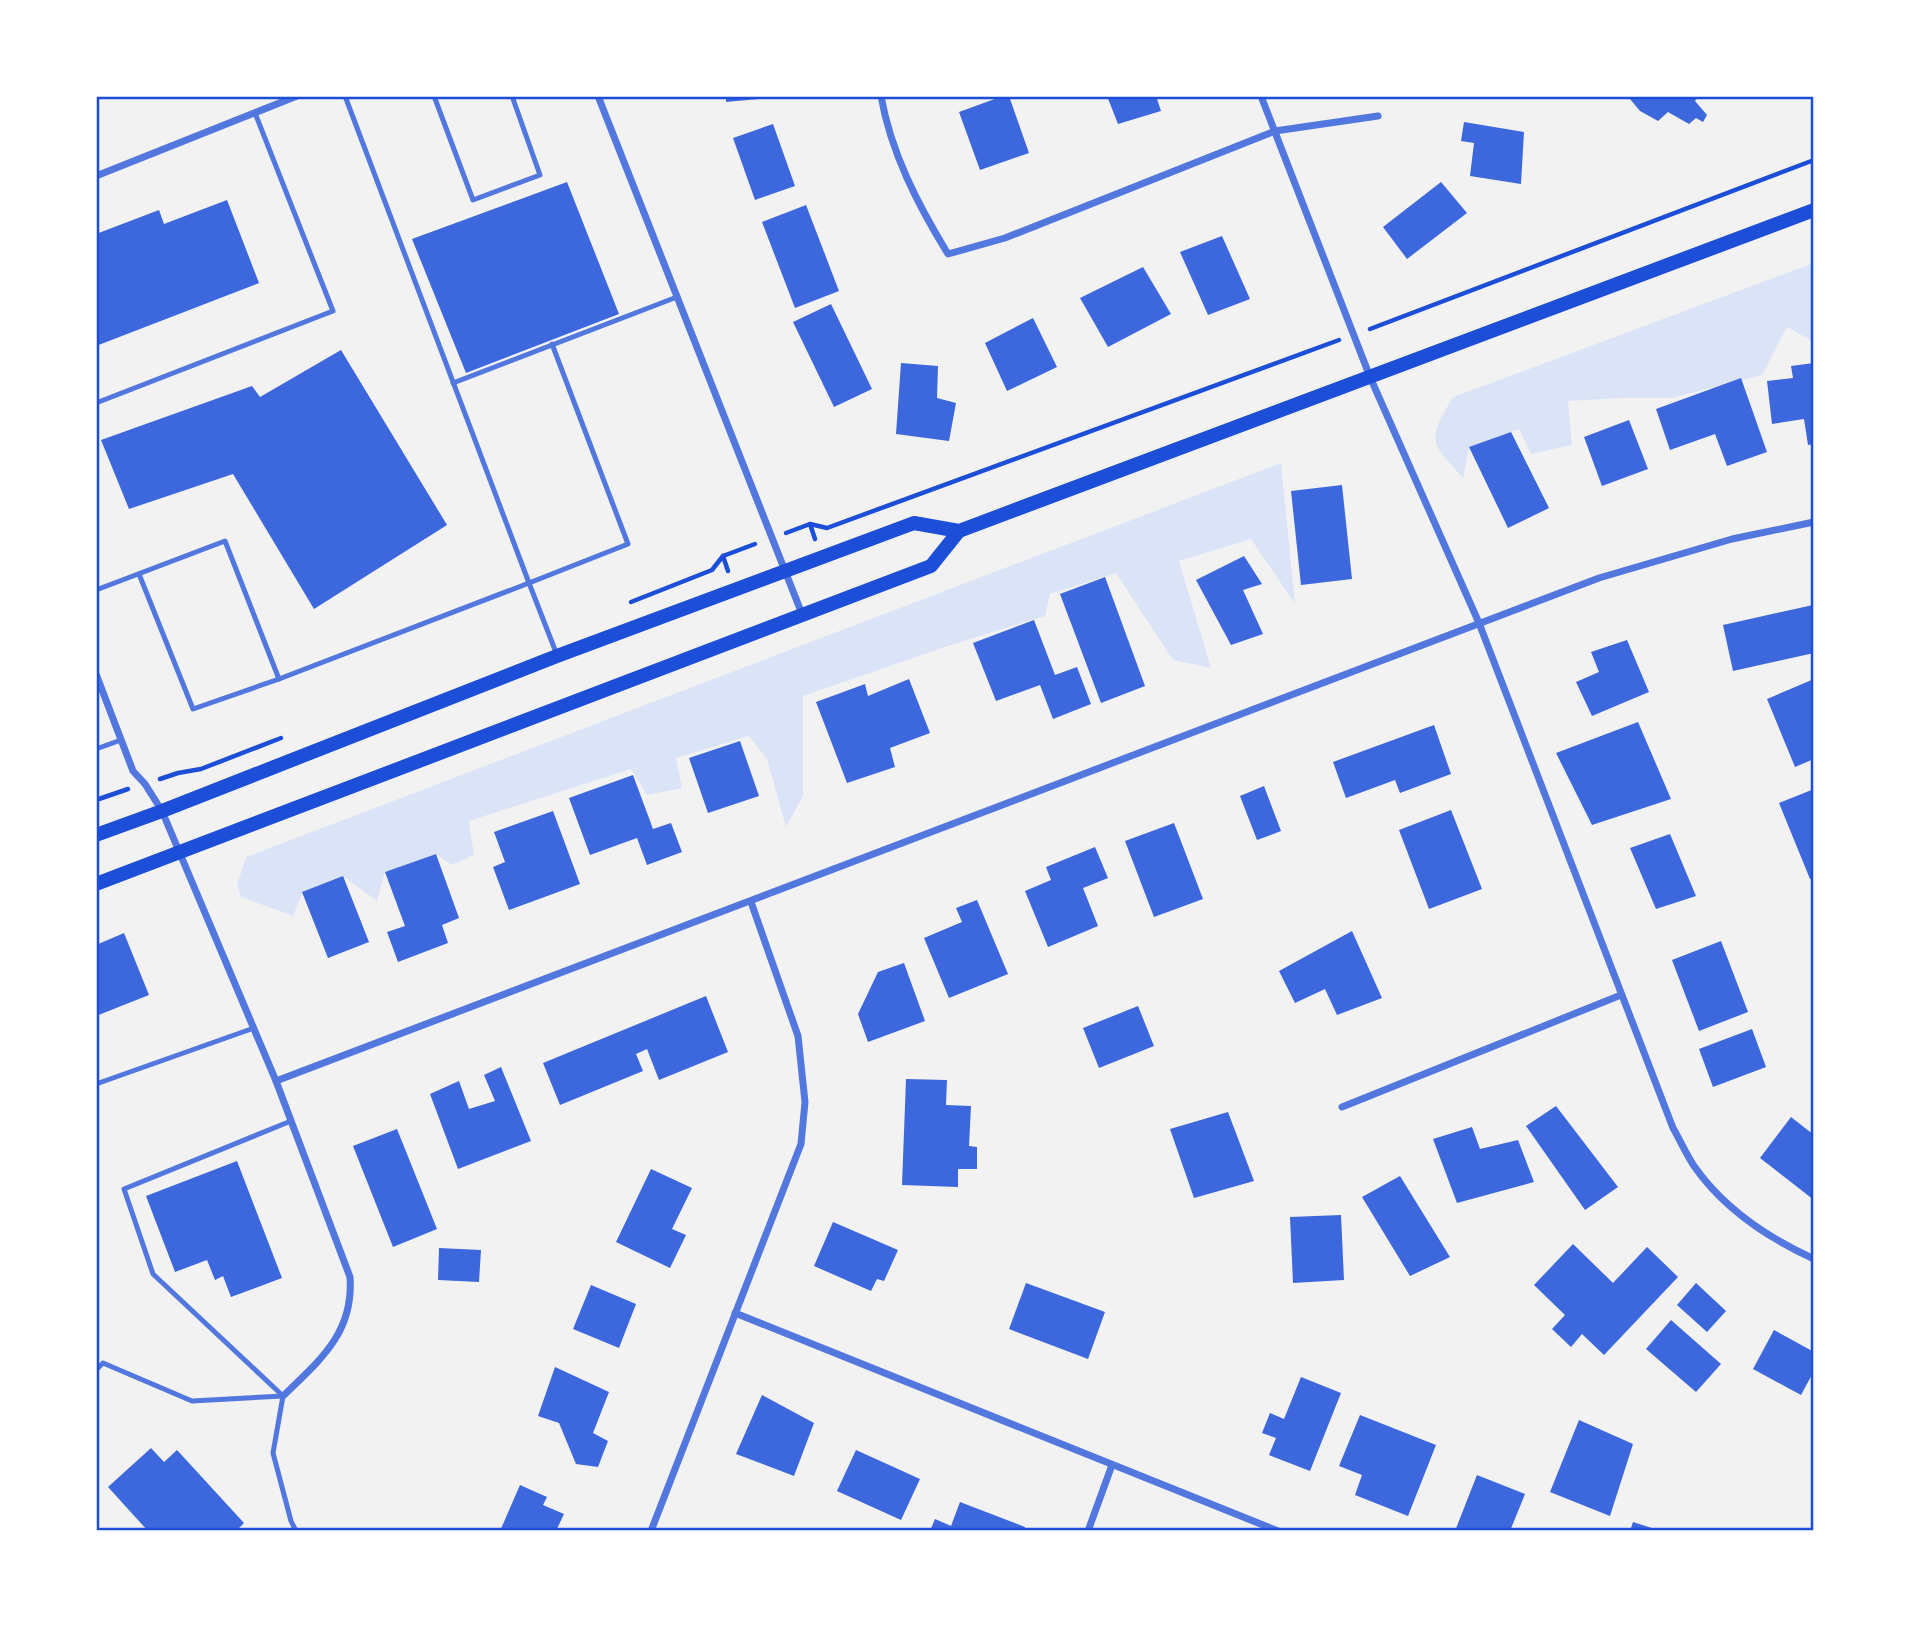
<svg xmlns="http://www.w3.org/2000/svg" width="1910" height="1627" font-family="'DejaVu Sans',sans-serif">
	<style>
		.green { fill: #dbe4f7 }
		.building { fill: #3d67dc }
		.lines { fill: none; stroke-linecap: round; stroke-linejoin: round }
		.path { stroke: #1d4ed8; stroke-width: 4.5 }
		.service { stroke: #5277de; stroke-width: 5 }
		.minor { stroke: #5277de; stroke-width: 7 }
		.secondary { stroke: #1d4ed8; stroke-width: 14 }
		.neatline { fill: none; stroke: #1d4ed8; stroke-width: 2.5 }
	</style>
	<rect width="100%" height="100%" fill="#f2f2f2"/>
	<g class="green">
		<path d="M 1814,263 L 1814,342 L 1787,327 L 1762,375 L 1672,398 L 1622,398 L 1568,401 L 1572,445 L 1531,454 L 1519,429 L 1469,447 L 1463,478 C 1429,441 1427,441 1453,397 Z"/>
		<path d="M 1281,463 L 1295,604 L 1251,539 L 1179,561 L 1211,668 L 1173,660 L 1116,573 L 1050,594 L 1045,616 L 951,645 L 803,696 L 803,796 L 786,827 L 767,759 L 749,736 L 676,758 L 682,788 L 647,795 L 631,769 L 469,821 L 474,855 L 452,865 L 436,854 L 385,872 L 377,901 L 343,876 L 303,892 L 293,916 L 241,897 L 237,885 L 246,857 Z"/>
	</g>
	<g class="building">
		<path d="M 726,96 L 769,96 L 769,98 L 726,102 Z"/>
		<path d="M 1003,96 L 1009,96 L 1029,153 L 980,170 L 959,112 Z"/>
		<path d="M 1107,96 L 1156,96 L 1161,111 L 1118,124 Z"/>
		<path d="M 1631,96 L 1698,96 L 1695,101 L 1707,115 L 1703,122 L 1696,118 L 1689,124 L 1668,112 L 1658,121 L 1640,111 L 1630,99 Z"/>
		<path d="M 1464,122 L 1524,132 L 1521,184 L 1470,176 L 1474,143 L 1461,141 Z"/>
		<path d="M 773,124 L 795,186 L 755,200 L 733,138 Z"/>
		<path d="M 567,182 L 619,314 L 466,373 L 412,239 Z"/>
		<path d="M 1441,182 L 1467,213 L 1407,259 L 1383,227 Z"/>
		<path d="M 227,200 L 259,283 L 96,346 L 96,234 L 159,210 L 164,224 Z"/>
		<path d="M 806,205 L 839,291 L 795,308 L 762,222 Z"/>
		<path d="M 1222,236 L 1250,299 L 1208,315 L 1180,252 Z"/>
		<path d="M 1143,267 L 1171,314 L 1108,347 L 1080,298 Z"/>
		<path d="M 831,304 L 872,389 L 834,407 L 793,322 Z"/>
		<path d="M 1033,318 L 1057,367 L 1007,391 L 985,343 Z"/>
		<path d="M 341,350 L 447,525 L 314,609 L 233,474 L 129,509 L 101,440 L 252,386 L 260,397 Z"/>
		<path d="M 901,363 L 938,366 L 937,398 L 956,403 L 949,441 L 896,434 Z"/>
		<path d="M 1814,363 L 1814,444 L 1808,445 L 1804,419 L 1772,424 L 1767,381 L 1793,378 L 1791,366 Z"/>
		<path d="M 1741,378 L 1767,452 L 1727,466 L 1715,434 L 1670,450 L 1656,409 Z"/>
		<path d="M 1629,420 L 1648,469 L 1602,486 L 1584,437 Z"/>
		<path d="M 1511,432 L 1549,508 L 1508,528 L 1469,447 Z"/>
		<path d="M 1342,485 L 1352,579 L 1301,585 L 1291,491 Z"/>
		<path d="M 1244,556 L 1262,584 L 1243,590 L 1263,634 L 1231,645 L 1196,580 Z"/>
		<path d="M 1105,577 L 1145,686 L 1101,703 L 1060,594 Z"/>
		<path d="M 1813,605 L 1814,653 L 1733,671 L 1723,625 Z"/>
		<path d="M 1034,620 L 1055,675 L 1077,667 L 1091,704 L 1053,719 L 1040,685 L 996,701 L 973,643 Z"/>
		<path d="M 1627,640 L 1649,692 L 1592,716 L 1576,682 L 1599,672 L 1591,652 Z"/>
		<path d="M 909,679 L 930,733 L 890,748 L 895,767 L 847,783 L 816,702 L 865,684 L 868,696 Z"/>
		<path d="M 1814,679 L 1814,759 L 1795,767 L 1767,699 Z"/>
		<path d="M 1638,722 L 1671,799 L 1592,825 L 1556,753 Z"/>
		<path d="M 1434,725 L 1451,774 L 1400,793 L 1395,780 L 1346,798 L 1333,762 Z"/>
		<path d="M 740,741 L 759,796 L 708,813 L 689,758 Z"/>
		<path d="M 633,775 L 653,829 L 671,823 L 682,852 L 647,865 L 637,838 L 590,855 L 569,798 Z"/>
		<path d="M 1264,786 L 1281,831 L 1257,840 L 1240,796 Z"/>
		<path d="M 1814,789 L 1814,878 L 1810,879 L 1779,803 Z"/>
		<path d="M 1451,810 L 1482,889 L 1429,909 L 1399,830 Z"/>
		<path d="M 553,811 L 580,884 L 509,910 L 493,867 L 505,862 L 494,832 Z"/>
		<path d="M 1174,823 L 1203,899 L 1154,917 L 1125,841 Z"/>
		<path d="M 1670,834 L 1696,896 L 1656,909 L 1630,848 Z"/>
		<path d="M 1095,847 L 1108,878 L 1083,888 L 1098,926 L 1048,947 L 1025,891 L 1051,880 L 1046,867 Z"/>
		<path d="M 436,854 L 459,918 L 442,925 L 448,943 L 398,962 L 387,932 L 405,926 L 385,872 Z"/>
		<path d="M 343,876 L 369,942 L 328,958 L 302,892 Z"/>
		<path d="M 977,900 L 1008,974 L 949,998 L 924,938 L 962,922 L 956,908 Z"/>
		<path d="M 1352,931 L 1382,998 L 1337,1015 L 1325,989 L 1295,1003 L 1279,971 Z"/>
		<path d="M 124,933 L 149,995 L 96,1016 L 96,945 Z"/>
		<path d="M 1721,941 L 1748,1012 L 1699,1031 L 1672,960 Z"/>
		<path d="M 904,963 L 925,1021 L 868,1042 L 858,1014 L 878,972 Z"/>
		<path d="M 706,996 L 728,1052 L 659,1080 L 647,1049 L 636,1054 L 643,1071 L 560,1105 L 543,1063 Z"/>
		<path d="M 1138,1006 L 1154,1046 L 1099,1068 L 1083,1028 Z"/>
		<path d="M 1752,1029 L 1766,1067 L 1713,1087 L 1699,1049 Z"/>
		<path d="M 501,1067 L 531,1141 L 458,1169 L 430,1094 L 459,1081 L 469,1109 L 495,1101 L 484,1075 Z"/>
		<path d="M 906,1079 L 947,1080 L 946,1105 L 971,1106 L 969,1146 L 977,1147 L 977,1169 L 958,1169 L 958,1187 L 902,1185 Z"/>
		<path d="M 1556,1106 L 1618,1187 L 1585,1210 L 1526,1126 Z"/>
		<path d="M 1228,1112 L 1254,1181 L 1194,1198 L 1170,1129 Z"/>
		<path d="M 1791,1117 L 1814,1135 L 1814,1200 L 1760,1158 Z"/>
		<path d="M 1472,1127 L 1480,1149 L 1518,1140 L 1534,1182 L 1457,1203 L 1433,1139 Z"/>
		<path d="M 397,1129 L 437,1229 L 393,1247 L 353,1146 Z"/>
		<path d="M 237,1161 L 282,1278 L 231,1297 L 223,1276 L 215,1280 L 207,1260 L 175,1272 L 146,1196 Z"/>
		<path d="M 651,1169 L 692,1188 L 672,1229 L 686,1235 L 670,1268 L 616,1242 Z"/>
		<path d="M 1400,1176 L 1450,1257 L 1410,1276 L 1362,1197 Z"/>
		<path d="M 1341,1215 L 1344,1280 L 1293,1283 L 1290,1217 Z"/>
		<path d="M 833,1222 L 898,1250 L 884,1281 L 877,1279 L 871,1291 L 814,1266 Z"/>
		<path d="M 1573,1244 L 1613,1283 L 1647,1247 L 1678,1277 L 1604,1355 L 1582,1334 L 1571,1347 L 1552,1329 L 1565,1315 L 1534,1285 Z"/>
		<path d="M 439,1248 L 481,1250 L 479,1282 L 438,1280 Z"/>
		<path d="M 1026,1283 L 1105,1312 L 1088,1359 L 1009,1329 Z"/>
		<path d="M 1696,1283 L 1726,1311 L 1707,1332 L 1677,1305 Z"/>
		<path d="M 591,1285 L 636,1304 L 619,1348 L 573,1329 Z"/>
		<path d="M 1671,1320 L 1721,1364 L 1696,1392 L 1646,1349 Z"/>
		<path d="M 1774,1330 L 1814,1352 L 1814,1371 L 1801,1395 L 1753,1369 Z"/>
		<path d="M 555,1367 L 609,1392 L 593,1433 L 608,1441 L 598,1467 L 576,1464 L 559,1423 L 538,1416 Z"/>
		<path d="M 1301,1377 L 1341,1393 L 1310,1471 L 1269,1455 L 1276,1438 L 1262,1433 L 1270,1413 L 1284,1419 Z"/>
		<path d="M 762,1395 L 814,1423 L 794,1476 L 736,1454 Z"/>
		<path d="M 1360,1415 L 1436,1445 L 1408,1516 L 1355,1495 L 1362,1475 L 1339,1466 Z"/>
		<path d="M 1579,1420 L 1633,1444 L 1610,1516 L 1550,1492 Z"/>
		<path d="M 151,1448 L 164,1462 L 177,1450 L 244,1523 L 236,1531 L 148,1531 L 108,1487 Z"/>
		<path d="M 856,1450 L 920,1479 L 901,1520 L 837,1491 Z"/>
		<path d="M 1477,1475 L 1525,1494 L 1510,1531 L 1455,1531 Z"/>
		<path d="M 520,1485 L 547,1497 L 543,1505 L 564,1514 L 556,1531 L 500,1531 Z"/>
		<path d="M 960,1502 L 1025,1527 L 1024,1531 L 930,1531 L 935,1519 L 951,1526 Z"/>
		<path d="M 1633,1522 L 1658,1530 L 1658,1531 L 1630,1531 Z"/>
	</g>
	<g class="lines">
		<g class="path">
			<path d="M 1370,329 L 1814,160"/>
			<path d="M 810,524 L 827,528 L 1339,340"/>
			<path d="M 786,533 L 810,524 L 815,539"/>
			<path d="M 728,571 L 723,556 L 755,544"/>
			<path d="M 631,602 L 712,570 L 723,556"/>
			<path d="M 160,779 L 178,773 L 201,769 L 281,738"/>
			<path d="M 96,800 L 128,789"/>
		</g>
		<g class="service">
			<path d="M 345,96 L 529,583 L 628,544 L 552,344"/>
			<path d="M 434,96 L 473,200 L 540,175 L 512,96"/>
			<path d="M 453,383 L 677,297"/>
			<path d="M 96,403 L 333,311 L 255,113"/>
			<path d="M 139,574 L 193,709 L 279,679"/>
			<path d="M 96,590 L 225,541 L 279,679 L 529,583 L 557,655"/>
			<path d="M 96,749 L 121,740"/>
			<path d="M 96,1084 L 254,1028"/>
			<path d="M 96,1370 L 103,1363 L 192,1401 L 283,1396"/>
			<path d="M 283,1396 L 153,1274 L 124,1189 L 291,1121"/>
			<path d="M 283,1396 L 273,1453 L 291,1521 L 296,1531"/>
		</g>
		<g class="minor">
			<path d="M 598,96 L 802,614"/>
			<path d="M 881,96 C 891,153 918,205 948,254 L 1005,238 L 1275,131 L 1378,116"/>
			<path d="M 1261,96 L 1370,377 L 1479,623 L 1673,1128 C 1680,1140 1686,1154 1694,1166 C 1724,1209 1768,1238 1814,1259"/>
			<path d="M 96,176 L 297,96"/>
			<path d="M 96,674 L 133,771 L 145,784 L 162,811 L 276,1081 L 350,1277 C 354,1333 320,1360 283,1396"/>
			<path d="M 276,1081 L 1599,578 L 1732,539 L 1814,522"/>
			<path d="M 1342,1107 L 1621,995"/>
			<path d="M 735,1313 L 1278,1531"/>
			<path d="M 651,1531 L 801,1144 L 805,1102 L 798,1036 L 751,902"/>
			<path d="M 1088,1531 L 1112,1465"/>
		</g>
		<g class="secondary">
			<path d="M 96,835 L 162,811 L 557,656 L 914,523 L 959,531 L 1814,210"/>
			<path d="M 96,884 L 931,566 L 959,531"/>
		</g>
	</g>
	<rect width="1910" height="1627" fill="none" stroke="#ffffff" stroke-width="196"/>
	<rect x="98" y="98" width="1714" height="1431" class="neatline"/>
</svg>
